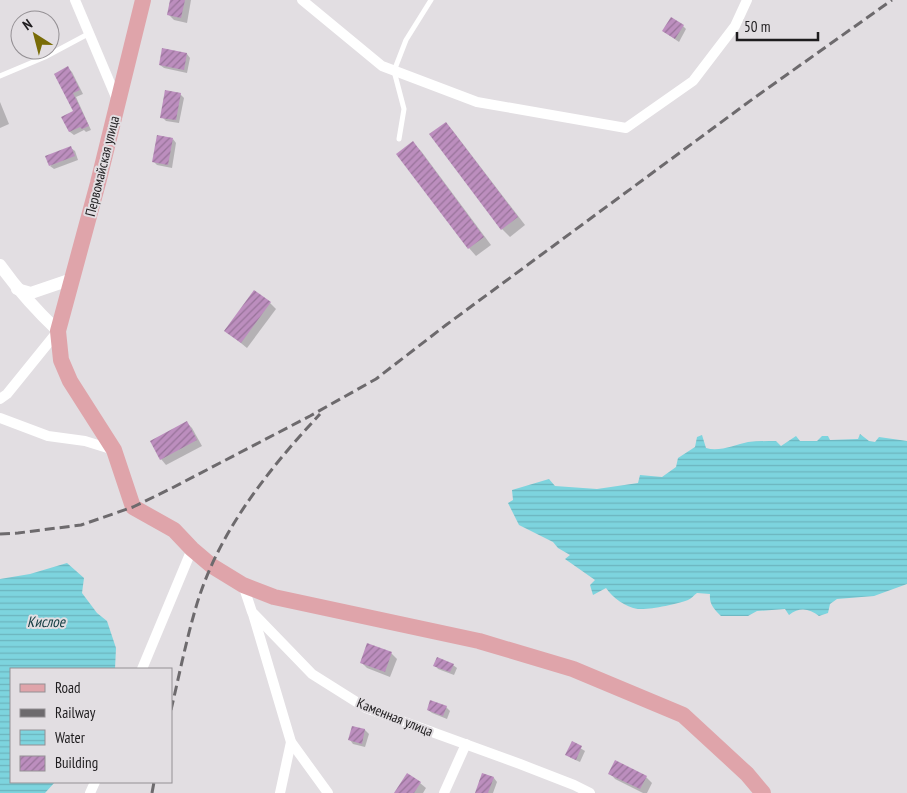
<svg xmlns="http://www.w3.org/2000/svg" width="907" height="793" font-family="'PT Sans Narrow',sans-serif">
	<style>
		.water { fill: url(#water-rules) }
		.shadow { fill: #0003 }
		.building { fill: url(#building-hatch) }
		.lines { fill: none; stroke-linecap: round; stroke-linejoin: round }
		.service { stroke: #fff; stroke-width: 5 }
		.minor { stroke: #fff; stroke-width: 10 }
		.tertiary { stroke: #fff; stroke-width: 12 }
		.primary { stroke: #dfa4aa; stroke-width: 16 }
		.rail { stroke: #6d6a6d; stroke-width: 3; stroke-dasharray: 10 5; stroke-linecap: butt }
		.labels { text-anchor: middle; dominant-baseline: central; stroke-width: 4; stroke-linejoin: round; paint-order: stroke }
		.street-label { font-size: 14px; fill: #1e1c1e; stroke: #e2dee2 }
		.water-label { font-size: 15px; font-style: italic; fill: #174045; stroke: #e2dee2 }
	</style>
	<defs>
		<pattern id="water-rules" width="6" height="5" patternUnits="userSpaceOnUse" patternTransform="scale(1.25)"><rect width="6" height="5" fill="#7dd4de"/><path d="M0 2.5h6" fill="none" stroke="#6cb5be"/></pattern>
		<pattern id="building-hatch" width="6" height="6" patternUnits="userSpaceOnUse" patternTransform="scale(1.25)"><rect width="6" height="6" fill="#bc8ebe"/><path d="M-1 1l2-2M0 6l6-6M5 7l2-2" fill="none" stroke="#98739a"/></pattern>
	</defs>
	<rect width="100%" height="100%" fill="#e2dee2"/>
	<g class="water">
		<path d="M 860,434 L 869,441 L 875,442 L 879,437 L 907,441 L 907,584 L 874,596 L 837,599 L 830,604 L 828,613 L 819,616 C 809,608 799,607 789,615 L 785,609 L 757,611 L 748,616 L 721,616 C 714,609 709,604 710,594 L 697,593 C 694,595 691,599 688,600 C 677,604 650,610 638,609 C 625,607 613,598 606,588 L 593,595 L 590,585 L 595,580 L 565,559 L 570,555 L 558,548 L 553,542 L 519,525 L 508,503 L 513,500 L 512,490 L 549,479 L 555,486 L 597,489 L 638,483 L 640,475 L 662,477 L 676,467 L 678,458 L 695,447 L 697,437 L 702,435 L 706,448 C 719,452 735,445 748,442 C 757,441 767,441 776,441 L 781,446 L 796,436 L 800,441 L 817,441 L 822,436 L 828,436 L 830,440 L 858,439 Z"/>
		<path d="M 67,563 L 84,578 L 82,593 L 97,613 L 107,621 L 116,648 L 115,669 L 11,669 L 11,782 L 55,782 L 45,793 L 0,793 L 0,579 L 30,574 Z"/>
	</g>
	<g class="shadow">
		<path d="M 171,0 L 191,0 L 187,23 L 174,20 L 168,14 Z"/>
		<path d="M 42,15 L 46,20 L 32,20 Z"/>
		<path d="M 683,26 L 686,29 L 679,42 L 663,31 Z"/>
		<path d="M 50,28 L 55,38 L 50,40 Z"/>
		<path d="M 187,54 L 190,58 L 187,73 L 164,68 L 160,65 Z"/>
		<path d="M 68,68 L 72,72 L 83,94 L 76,97 L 91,130 L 86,132 L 84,130 L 74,135 L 70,132 L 63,117 L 74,112 Z"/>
		<path d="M 180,94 L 184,98 L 179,123 L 166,121 L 162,117 Z"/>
		<path d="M 0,102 L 9,124 L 0,128 Z"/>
		<path d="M 445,123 L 453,131 L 525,225 L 510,237 L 502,229 Z"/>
		<path d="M 173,139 L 176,143 L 172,168 L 157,165 L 153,161 Z"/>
		<path d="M 413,143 L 421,151 L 491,245 L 476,256 L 469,248 Z"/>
		<path d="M 71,148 L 75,151 L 78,160 L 54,169 L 50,166 Z"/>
		<path d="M 270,303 L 276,309 L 247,348 L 226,331 Z"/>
		<path d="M 186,422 L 192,428 L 202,446 L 166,465 L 161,459 Z"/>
		<path d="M 391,653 L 397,659 L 390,677 L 367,668 L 361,662 Z"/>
		<path d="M 435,665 L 453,665 L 457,668 L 454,675 L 438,669 Z"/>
		<path d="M 446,707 L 450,711 L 447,719 L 432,713 L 428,710 Z"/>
		<path d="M 353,727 L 365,730 L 369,734 L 365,747 L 353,744 L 350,740 Z"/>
		<path d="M 572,743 L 585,751 L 580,762 L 571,758 L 567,755 Z"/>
		<path d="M 610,773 L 646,777 L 652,783 L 647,793 L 643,793 L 615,779 Z"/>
		<path d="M 483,775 L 494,778 L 497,782 L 493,793 L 476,793 Z"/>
		<path d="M 420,783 L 426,788 L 423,793 L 396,793 Z"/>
	</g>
	<g class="building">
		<path d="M 170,0 L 185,0 L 181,18 L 167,15 Z"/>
		<path d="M 671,17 L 684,25 L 675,39 L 662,31 Z"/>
		<path d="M 162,48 L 187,53 L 184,70 L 159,65 Z"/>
		<path d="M 68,66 L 80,90 L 73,93 L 89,126 L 82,129 L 80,127 L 69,132 L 61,117 L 73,111 L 54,74 Z"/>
		<path d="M 165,90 L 181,93 L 176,120 L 160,118 Z"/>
		<path d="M 446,122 L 518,217 L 501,230 L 429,134 Z"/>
		<path d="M 157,135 L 173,138 L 168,165 L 152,162 Z"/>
		<path d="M 413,141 L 484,237 L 468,249 L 396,154 Z"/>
		<path d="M 71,146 L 75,156 L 49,166 L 45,156 Z"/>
		<path d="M 254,290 L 271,302 L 241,343 L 224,331 Z"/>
		<path d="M 187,421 L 197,440 L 160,460 L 150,441 Z"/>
		<path d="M 367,643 L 392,652 L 385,672 L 360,663 Z"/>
		<path d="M 437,657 L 454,664 L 450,672 L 433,666 Z"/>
		<path d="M 430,700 L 447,706 L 443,716 L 427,710 Z"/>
		<path d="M 352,726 L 365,729 L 362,744 L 348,740 Z"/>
		<path d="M 572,741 L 582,746 L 576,760 L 565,755 Z"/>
		<path d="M 615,760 L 647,776 L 640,789 L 608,774 Z"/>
		<path d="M 407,773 L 421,782 L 414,793 L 394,793 Z"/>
		<path d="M 482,773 L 494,777 L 488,793 L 475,793 Z"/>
	</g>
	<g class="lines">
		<g class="service">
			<path d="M 0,76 L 45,57 L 88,34"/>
			<path d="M 399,139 L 404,109 L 394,71 L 406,40 L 431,0"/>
		</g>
		<g class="minor">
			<path d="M 75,0 L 118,102"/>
			<path d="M 302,0 L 382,66 L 477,102 L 626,128 L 693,81 L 735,26 L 747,0"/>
			<path d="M 0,399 L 7,394 L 58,331"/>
			<path d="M 0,418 L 48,436 L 85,441 L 114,450"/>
			<path d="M 243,585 L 252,612 L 312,674 L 366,708 L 520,764 L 574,785 L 590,793"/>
			<path d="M 253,614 L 291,742 L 328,793"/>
			<path d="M 142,669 L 192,549"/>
			<path d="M 90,793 L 95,782"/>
			<path d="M 280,793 L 291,742"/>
			<path d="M 444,793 L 466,744"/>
		</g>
		<g class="tertiary">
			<path d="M 0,265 C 17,289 36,310 58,331"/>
			<path d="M 17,289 L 31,293 L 72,279"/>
		</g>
		<path class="primary" d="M 143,0 L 98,183 L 58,331 L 61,360 L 70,381 L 114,450 L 133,507 L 174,530 L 192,549 L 212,566 L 243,585 L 274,597 L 479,641 L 573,669 L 683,715 L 747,774 L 763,793"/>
		<g class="rail">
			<path d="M 0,534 L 18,533 L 81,525 L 133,507 L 172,488 L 310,416 L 376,379 L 446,325 L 754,98 L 892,0"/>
			<path d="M 171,710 C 179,676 186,641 196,607 C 218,532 268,470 320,414"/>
			<path d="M 152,793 L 154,782"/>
		</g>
	</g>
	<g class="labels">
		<g class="street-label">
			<text transform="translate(102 166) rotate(-76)">Первомайская улица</text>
			<text transform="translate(395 717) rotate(22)">Каменная улица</text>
		</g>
		<g class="water-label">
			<text x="46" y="621">Кислое</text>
		</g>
	</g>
	<rect x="10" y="668" width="162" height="115" fill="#e2dee2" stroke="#949094"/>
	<rect x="20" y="684" width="25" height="8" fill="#dfa4aa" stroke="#949094"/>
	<text x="55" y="693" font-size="15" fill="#1e1c1e">Road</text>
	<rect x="20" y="709" width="25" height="8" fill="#6d6a6d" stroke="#949094"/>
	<text x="55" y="718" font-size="15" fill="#1e1c1e">Railway</text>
	<rect x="20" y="730" width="25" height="15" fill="url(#water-rules)" stroke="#949094"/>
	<text x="55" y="743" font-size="15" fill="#1e1c1e">Water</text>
	<rect x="20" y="756" width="25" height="15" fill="url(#building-hatch)" stroke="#949094"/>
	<text x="55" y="768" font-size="15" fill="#1e1c1e">Building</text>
	<g transform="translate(35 35) rotate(324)"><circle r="24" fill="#e2dee2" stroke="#949094"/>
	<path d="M0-4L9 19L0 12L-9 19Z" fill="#796c07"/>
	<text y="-8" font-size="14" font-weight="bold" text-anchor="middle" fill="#1e1c1e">N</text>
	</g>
	<path d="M737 32v8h81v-8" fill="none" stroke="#1e1c1e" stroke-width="2.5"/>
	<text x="744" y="32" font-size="15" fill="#1e1c1e" stroke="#e2dee2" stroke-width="4" paint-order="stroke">50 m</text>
</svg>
